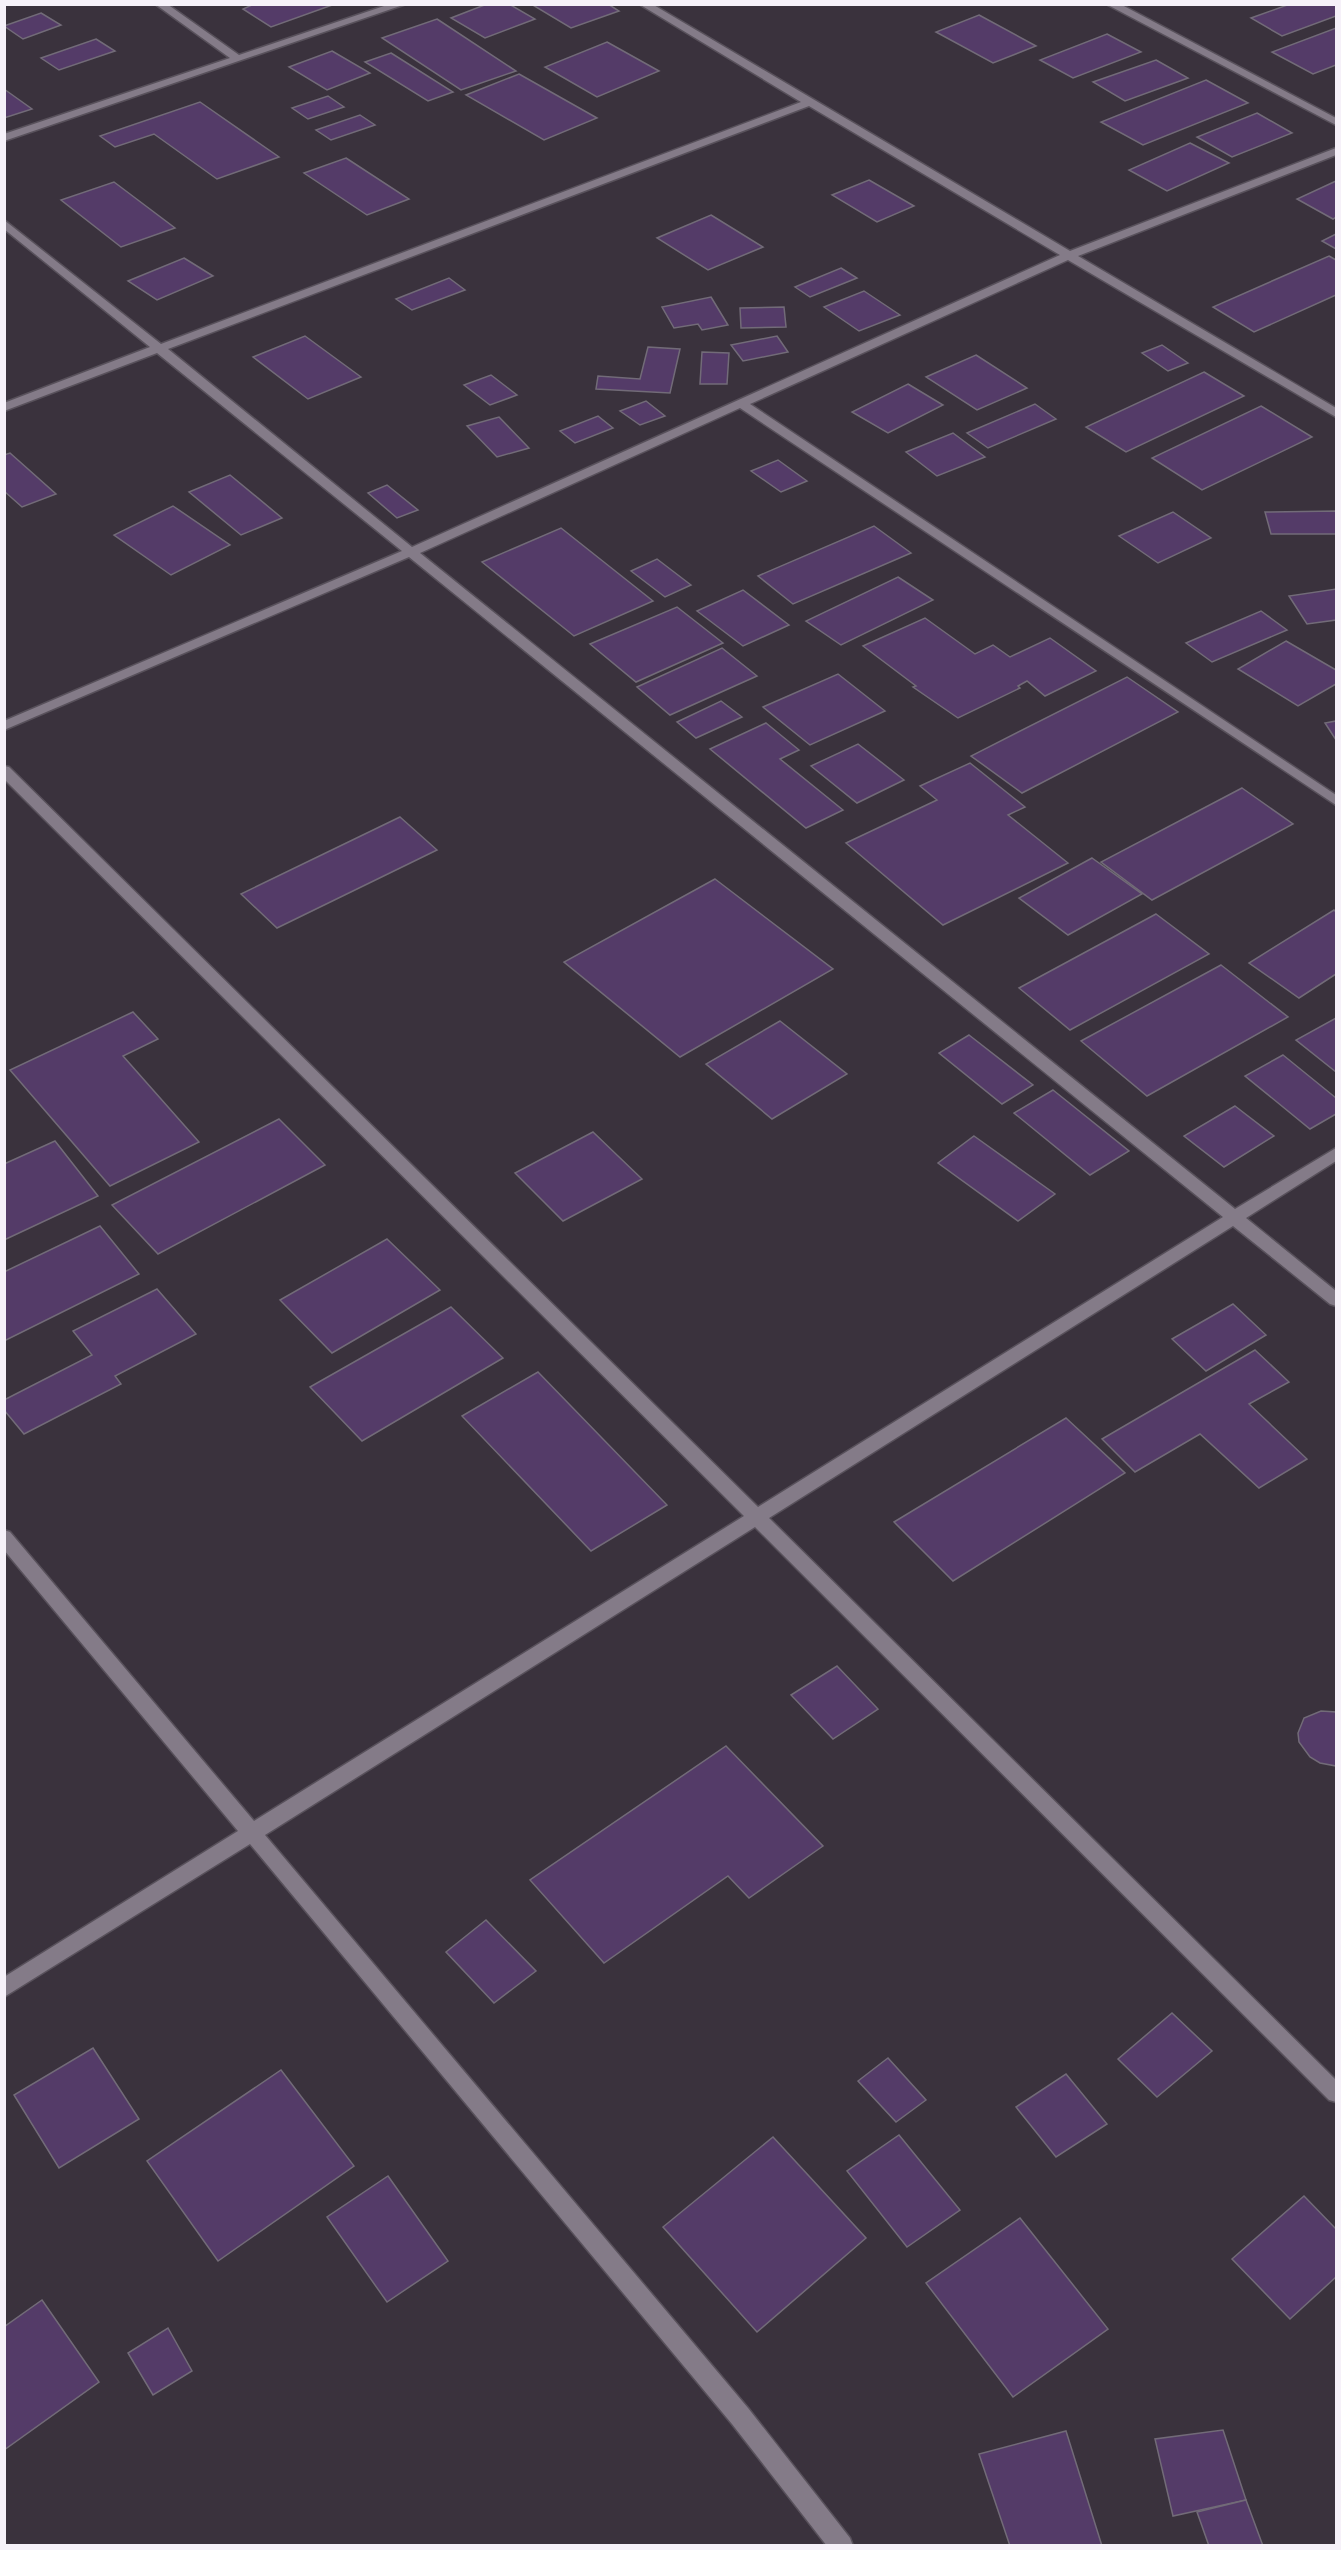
<svg xmlns="http://www.w3.org/2000/svg" width="1341" height="2550" font-family="'Titillium Web',sans-serif">
	<style>
		.building { fill: #543b68; stroke: #726b78; stroke-width: 1.5 }
		.lines { fill: none; stroke-linecap: round; stroke-linejoin: round }
		.minor-casing { stroke: #58515b; stroke-width: 3 }
		.minor { fill: #847b88; fill-rule: evenodd }
	</style>
	<rect width="100%" height="100%" fill="#3a323d"/>
	<g class="building">
		<path d="M 254,4 L 335,4 L 271,27 L 243,9 Z"/>
		<path d="M 487,4 L 509,4 L 535,19 L 485,38 L 451,18 Z"/>
		<path d="M 531,4 L 608,4 L 619,11 L 571,28 Z"/>
		<path d="M 1290,4 L 1336,4 L 1336,16 L 1282,36 L 1251,18 Z"/>
		<path d="M 41,13 L 61,25 L 23,39 L 4,26 Z"/>
		<path d="M 979,15 L 1036,46 L 993,63 L 936,32 Z"/>
		<path d="M 437,19 L 516,71 L 461,90 L 382,38 Z"/>
		<path d="M 1336,28 L 1336,65 L 1313,74 L 1272,52 Z"/>
		<path d="M 1107,34 L 1141,52 L 1073,78 L 1040,60 Z"/>
		<path d="M 96,39 L 115,51 L 59,70 L 41,58 Z"/>
		<path d="M 607,42 L 659,71 L 597,97 L 545,67 Z"/>
		<path d="M 332,51 L 370,73 L 327,90 L 289,67 Z"/>
		<path d="M 391,53 L 453,92 L 428,101 L 365,62 Z"/>
		<path d="M 1156,60 L 1188,78 L 1125,101 L 1093,82 Z"/>
		<path d="M 519,74 L 597,118 L 544,140 L 466,95 Z"/>
		<path d="M 1206,80 L 1248,103 L 1143,145 L 1101,122 Z"/>
		<path d="M 4,89 L 32,109 L 4,118 Z"/>
		<path d="M 328,96 L 344,107 L 308,119 L 292,108 Z"/>
		<path d="M 200,102 L 279,157 L 217,179 L 154,134 L 115,147 L 100,136 Z"/>
		<path d="M 1257,113 L 1292,133 L 1232,157 L 1197,137 Z"/>
		<path d="M 360,115 L 375,125 L 331,140 L 316,130 Z"/>
		<path d="M 1190,143 L 1229,163 L 1167,191 L 1129,170 Z"/>
		<path d="M 346,158 L 409,199 L 367,215 L 304,173 Z"/>
		<path d="M 869,180 L 914,206 L 877,222 L 832,195 Z"/>
		<path d="M 1336,181 L 1336,217 L 1333,219 L 1297,199 Z"/>
		<path d="M 114,182 L 175,228 L 121,247 L 61,200 Z"/>
		<path d="M 711,215 L 763,247 L 708,270 L 657,238 Z"/>
		<path d="M 1336,234 L 1336,249 L 1322,241 Z"/>
		<path d="M 1329,256 L 1336,260 L 1336,295 L 1254,332 L 1213,307 Z"/>
		<path d="M 184,258 L 213,276 L 157,300 L 128,281 Z"/>
		<path d="M 841,268 L 857,278 L 810,297 L 795,287 Z"/>
		<path d="M 449,278 L 465,290 L 412,310 L 396,299 Z"/>
		<path d="M 864,291 L 900,315 L 859,331 L 824,307 Z"/>
		<path d="M 711,297 L 728,325 L 702,330 L 698,324 L 674,328 L 662,307 Z"/>
		<path d="M 784,307 L 786,327 L 741,328 L 740,308 Z"/>
		<path d="M 305,336 L 361,377 L 308,399 L 253,357 Z"/>
		<path d="M 777,336 L 788,352 L 743,361 L 731,345 Z"/>
		<path d="M 1162,345 L 1188,363 L 1168,371 L 1142,353 Z"/>
		<path d="M 648,347 L 680,349 L 670,393 L 596,389 L 598,376 L 640,379 Z"/>
		<path d="M 702,352 L 729,353 L 727,384 L 700,384 Z"/>
		<path d="M 976,355 L 1027,388 L 977,410 L 926,377 Z"/>
		<path d="M 1204,372 L 1244,396 L 1126,452 L 1086,427 Z"/>
		<path d="M 491,375 L 517,395 L 490,405 L 464,385 Z"/>
		<path d="M 908,384 L 943,405 L 888,433 L 852,412 Z"/>
		<path d="M 646,401 L 665,416 L 640,425 L 620,411 Z"/>
		<path d="M 1035,404 L 1056,419 L 988,448 L 967,433 Z"/>
		<path d="M 1261,406 L 1312,437 L 1202,490 L 1152,458 Z"/>
		<path d="M 598,416 L 613,428 L 575,443 L 560,431 Z"/>
		<path d="M 499,417 L 529,448 L 497,457 L 467,426 Z"/>
		<path d="M 953,433 L 985,457 L 937,476 L 906,452 Z"/>
		<path d="M 10,453 L 56,494 L 22,507 L 4,491 L 4,455 Z"/>
		<path d="M 778,460 L 807,481 L 781,492 L 751,471 Z"/>
		<path d="M 230,475 L 282,518 L 241,535 L 189,492 Z"/>
		<path d="M 387,485 L 418,510 L 397,518 L 368,493 Z"/>
		<path d="M 173,506 L 230,545 L 171,575 L 114,535 Z"/>
		<path d="M 1336,511 L 1336,534 L 1271,534 L 1265,512 Z"/>
		<path d="M 1173,512 L 1211,538 L 1158,563 L 1119,536 Z"/>
		<path d="M 874,526 L 911,553 L 793,604 L 758,576 Z"/>
		<path d="M 561,528 L 653,601 L 574,636 L 482,562 Z"/>
		<path d="M 657,559 L 691,585 L 665,597 L 631,571 Z"/>
		<path d="M 898,577 L 933,600 L 841,645 L 806,621 Z"/>
		<path d="M 1336,589 L 1336,620 L 1307,624 L 1289,596 Z"/>
		<path d="M 743,590 L 789,625 L 743,646 L 697,611 Z"/>
		<path d="M 677,607 L 723,643 L 636,682 L 590,644 Z"/>
		<path d="M 1261,611 L 1287,630 L 1212,662 L 1186,643 Z"/>
		<path d="M 925,618 L 975,654 L 993,645 L 1010,657 L 1050,638 L 1096,671 L 1045,696 L 1027,681 L 1018,686 L 1020,688 L 958,718 L 913,687 L 916,686 L 863,646 Z"/>
		<path d="M 1286,641 L 1336,670 L 1336,684 L 1298,706 L 1238,669 Z"/>
		<path d="M 722,648 L 757,676 L 670,715 L 637,687 Z"/>
		<path d="M 838,674 L 885,711 L 810,745 L 763,707 Z"/>
		<path d="M 1127,677 L 1178,712 L 1022,793 L 971,756 Z"/>
		<path d="M 721,701 L 742,717 L 696,738 L 677,722 Z"/>
		<path d="M 1336,721 L 1336,740 L 1325,723 Z"/>
		<path d="M 766,723 L 799,750 L 780,759 L 843,810 L 806,828 L 710,749 Z"/>
		<path d="M 858,744 L 904,780 L 857,803 L 811,766 Z"/>
		<path d="M 970,763 L 1025,807 L 1008,815 L 1068,863 L 943,925 L 846,843 L 937,800 L 920,786 Z"/>
		<path d="M 1242,788 L 1293,824 L 1152,900 L 1101,862 Z"/>
		<path d="M 400,817 L 437,850 L 277,928 L 241,894 Z"/>
		<path d="M 1092,858 L 1142,894 L 1068,935 L 1019,898 Z"/>
		<path d="M 715,879 L 833,969 L 680,1057 L 564,962 Z"/>
		<path d="M 1334,910 L 1336,912 L 1336,974 L 1299,998 L 1249,963 Z"/>
		<path d="M 1156,914 L 1209,954 L 1070,1030 L 1019,988 Z"/>
		<path d="M 1221,965 L 1288,1017 L 1147,1096 L 1081,1041 Z"/>
		<path d="M 133,1012 L 158,1039 L 123,1056 L 199,1142 L 110,1186 L 10,1070 Z"/>
		<path d="M 1336,1018 L 1336,1072 L 1296,1040 Z"/>
		<path d="M 780,1021 L 847,1074 L 772,1119 L 706,1064 Z"/>
		<path d="M 969,1035 L 1033,1085 L 1002,1104 L 939,1053 Z"/>
		<path d="M 1283,1055 L 1336,1098 L 1336,1114 L 1310,1129 L 1245,1076 Z"/>
		<path d="M 1053,1090 L 1129,1151 L 1090,1175 L 1014,1113 Z"/>
		<path d="M 1235,1106 L 1274,1136 L 1224,1167 L 1184,1136 Z"/>
		<path d="M 279,1119 L 325,1165 L 158,1254 L 112,1205 Z"/>
		<path d="M 593,1132 L 642,1179 L 563,1221 L 515,1173 Z"/>
		<path d="M 974,1136 L 1055,1194 L 1018,1221 L 938,1163 Z"/>
		<path d="M 55,1141 L 98,1196 L 4,1240 L 4,1164 Z"/>
		<path d="M 100,1226 L 139,1274 L 4,1341 L 4,1272 Z"/>
		<path d="M 387,1239 L 440,1290 L 332,1353 L 280,1300 Z"/>
		<path d="M 157,1289 L 196,1334 L 115,1376 L 121,1384 L 24,1434 L 4,1410 L 4,1400 L 92,1355 L 73,1331 Z"/>
		<path d="M 1233,1304 L 1266,1335 L 1206,1371 L 1172,1339 Z"/>
		<path d="M 451,1307 L 503,1358 L 362,1441 L 310,1387 Z"/>
		<path d="M 1255,1350 L 1289,1382 L 1249,1404 L 1307,1459 L 1259,1488 L 1200,1434 L 1135,1472 L 1102,1439 Z"/>
		<path d="M 538,1372 L 667,1505 L 591,1551 L 462,1416 Z"/>
		<path d="M 1066,1418 L 1125,1473 L 953,1581 L 894,1522 Z"/>
		<path d="M 837,1666 L 878,1709 L 833,1739 L 791,1695 Z"/>
		<path d="M 1321,1711 L 1336,1712 L 1336,1766 L 1320,1763 L 1310,1757 L 1299,1742 L 1298,1733 L 1304,1718 Z"/>
		<path d="M 726,1746 L 823,1846 L 749,1898 L 728,1876 L 604,1963 L 530,1880 Z"/>
		<path d="M 486,1920 L 536,1971 L 494,2003 L 446,1952 Z"/>
		<path d="M 1172,2013 L 1212,2051 L 1157,2097 L 1118,2059 Z"/>
		<path d="M 93,2048 L 139,2119 L 59,2168 L 14,2095 Z"/>
		<path d="M 888,2058 L 926,2100 L 896,2122 L 858,2081 Z"/>
		<path d="M 281,2070 L 354,2166 L 218,2261 L 147,2161 Z"/>
		<path d="M 1066,2074 L 1107,2124 L 1056,2157 L 1016,2107 Z"/>
		<path d="M 899,2135 L 960,2210 L 907,2247 L 847,2171 Z"/>
		<path d="M 773,2137 L 866,2238 L 757,2332 L 663,2227 Z"/>
		<path d="M 388,2176 L 448,2261 L 387,2302 L 327,2217 Z"/>
		<path d="M 1304,2196 L 1336,2229 L 1336,2277 L 1290,2319 L 1232,2259 Z"/>
		<path d="M 1020,2218 L 1108,2329 L 1013,2397 L 926,2283 Z"/>
		<path d="M 42,2300 L 99,2382 L 4,2450 L 4,2327 Z"/>
		<path d="M 168,2328 L 192,2371 L 153,2395 L 128,2353 Z"/>
		<path d="M 1223,2430 L 1246,2500 L 1173,2516 L 1155,2439 Z"/>
		<path d="M 1066,2431 L 1102,2546 L 1010,2546 L 979,2454 Z"/>
		<path d="M 1246,2500 L 1263,2546 L 1209,2546 L 1197,2512 Z"/>
	</g>
	<g class="lines">
		<defs>
			<g id="minor">
				<path d="M 155,4 L 167,4 L 239,55 L 390,4 L 406,4 L 4,141 L 4,134 L 230,58 Z"/>
				<path d="M 639,4 L 652,4 L 1070,251 L 1336,148 L 1336,155 L 1078,256 L 1336,408 L 1336,417 L 1068,260 L 750,404 L 1336,795 L 1336,805 L 740,408 L 420,553 L 1235,1209 L 1336,1148 L 1336,1161 L 1246,1218 L 1336,1291 L 1336,1306 L 1330,1304 L 1233,1226 L 769,1518 L 1336,2080 L 1336,2102 L 1329,2100 L 755,1527 L 265,1835 L 748,2408 L 850,2538 L 853,2546 L 827,2546 L 732,2424 L 250,1844 L 4,1997 L 4,1977 L 238,1831 L 4,1550 L 4,1530 L 10,1532 L 254,1821 L 744,1516 L 4,779 L 4,766 L 9,767 L 758,1507 L 1223,1217 L 409,557 L 4,730 L 4,721 L 402,551 L 157,353 L 4,411 L 4,403 L 150,347 L 4,229 L 4,220 L 161,344 L 801,102 ZM 809,106 L 1060,255 L 412,547 L 168,349 Z"/>
				<path d="M 1106,4 L 1120,4 L 1336,118 L 1336,125 Z"/>
			</g>
		</defs>
		<use href="#minor" class="minor-casing"/>
		<use href="#minor" class="minor"/>
	</g>
	<rect width="1341" height="2550" fill="none" stroke="#f6f1f9" stroke-width="12"/>
</svg>
